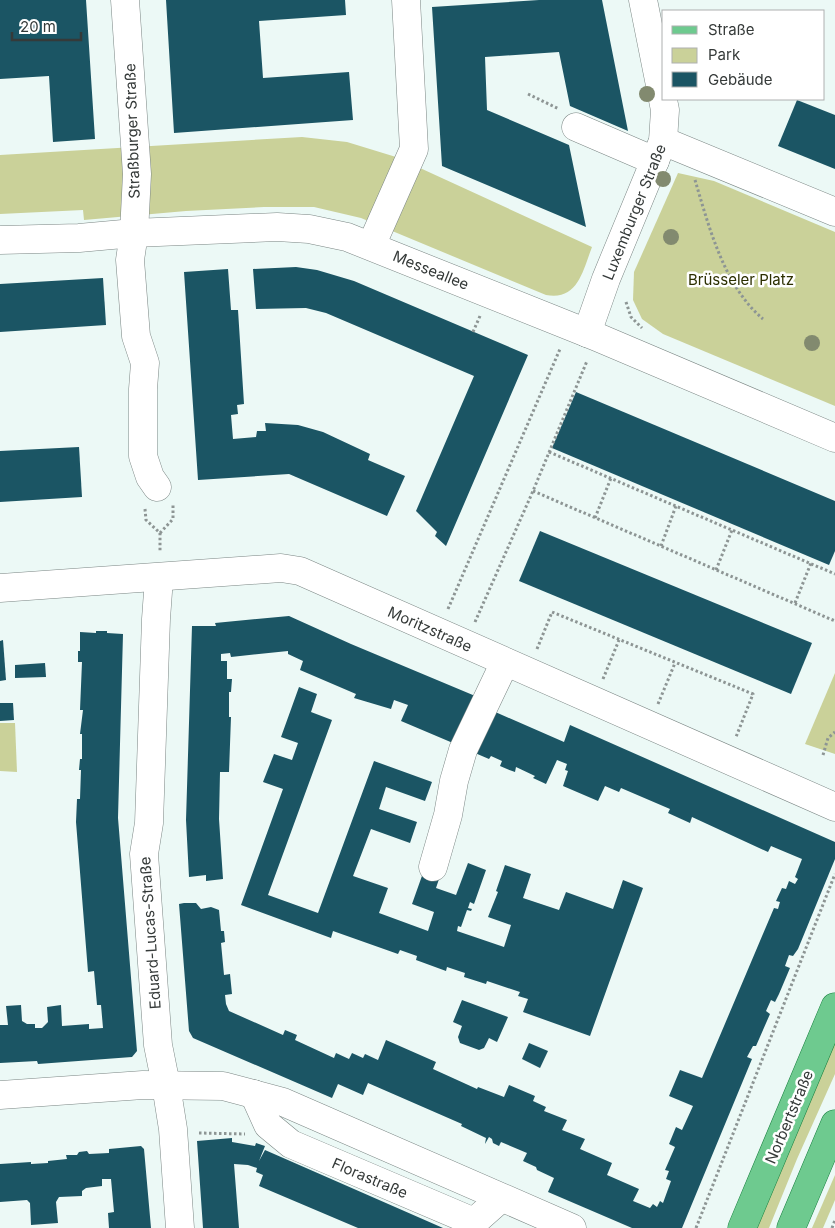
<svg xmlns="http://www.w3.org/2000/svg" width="835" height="1228" font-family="Inter,sans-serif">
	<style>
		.green { fill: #cad199 }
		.building { fill: #1b5564 }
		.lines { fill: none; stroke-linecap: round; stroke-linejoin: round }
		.minor-casing { stroke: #7b8684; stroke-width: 29 }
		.major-casing { stroke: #1b8141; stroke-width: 29 }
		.path { stroke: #8d9594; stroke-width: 3; stroke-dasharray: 2.5 2.5; stroke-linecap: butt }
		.minor { stroke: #fff; stroke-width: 28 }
		.major { stroke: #6eca8f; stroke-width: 28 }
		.tree { fill: #828a6f }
		.labels { text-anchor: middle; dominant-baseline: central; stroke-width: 5; stroke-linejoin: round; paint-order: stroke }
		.street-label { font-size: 15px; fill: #353a39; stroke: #fff }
		.park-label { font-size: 15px; fill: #2c2f00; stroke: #fff }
	</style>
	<rect width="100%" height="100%" fill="#ecf9f6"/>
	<g class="green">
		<path d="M 302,137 L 347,142 L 396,157 L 592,247 C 583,270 578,301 546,295 L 361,218 L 314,207 L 264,207 L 186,211 L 84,220 L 83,210 L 0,214 L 0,155 Z"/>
		<path d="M 678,173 L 714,181 L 835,232 L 835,406 L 663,334 L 642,319 L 633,300 L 634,272 Z"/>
		<path d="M 835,673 L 835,754 L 805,744 Z"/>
		<path d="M 0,723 L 15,723 L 17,772 L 0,771 Z"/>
		<path d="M 835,1038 L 835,1074 L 797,1159 L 769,1228 L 755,1228 Z"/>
		<path d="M 835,1175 L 835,1200 L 823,1228 L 812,1228 Z"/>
	</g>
	<g class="building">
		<path d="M 0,0 L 86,0 L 95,139 L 53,142 L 49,76 L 0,79 Z"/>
		<path d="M 166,0 L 345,0 L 346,15 L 259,21 L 263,78 L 349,72 L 353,120 L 174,133 Z"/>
		<path d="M 539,0 L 602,0 L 628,131 L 570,106 L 559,52 L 485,57 L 487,110 L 569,145 L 586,227 L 442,166 L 432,7 Z"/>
		<path d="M 797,100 L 835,115 L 835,169 L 778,146 Z"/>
		<path d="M 296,267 L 317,270 L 354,281 L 528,355 L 446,546 L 435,536 L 437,532 L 416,511 L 474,376 L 326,313 L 306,308 L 256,309 L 253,269 Z"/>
		<path d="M 228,269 L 231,310 L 238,310 L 244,404 L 237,405 L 238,414 L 231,415 L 233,439 L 256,437 L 257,431 L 266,431 L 265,423 L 298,425 L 323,432 L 370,454 L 368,460 L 405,476 L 387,516 L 289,474 L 198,480 L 184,272 Z"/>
		<path d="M 103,278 L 106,325 L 0,332 L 0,284 Z"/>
		<path d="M 576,392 L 835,501 L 835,551 L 829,565 L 552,448 Z"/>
		<path d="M 79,447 L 82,497 L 0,502 L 0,451 Z"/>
		<path d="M 540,531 L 812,643 L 791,694 L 519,581 Z"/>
		<path d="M 289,616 L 351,644 L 480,698 L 460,746 L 401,721 L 408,705 L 394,700 L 391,709 L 354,698 L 356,694 L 300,670 L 303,661 L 288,654 L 288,651 L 231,657 L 230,653 L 221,654 L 221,661 L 227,661 L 227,679 L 232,679 L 231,692 L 229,692 L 229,717 L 231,717 L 229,772 L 220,772 L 219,819 L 223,879 L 206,881 L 206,875 L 189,877 L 186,820 L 192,626 L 216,626 L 215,623 Z"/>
		<path d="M 96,631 L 107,631 L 107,633 L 123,634 L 118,818 L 137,1051 L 132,1057 L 38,1064 L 37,1061 L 0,1063 L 0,1025 L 8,1025 L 6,1006 L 21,1005 L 22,1021 L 27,1024 L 35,1024 L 35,1028 L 42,1028 L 48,1022 L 47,1007 L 61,1005 L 62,1026 L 89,1024 L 89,1029 L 103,1028 L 101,1005 L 97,1005 L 94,971 L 88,972 L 76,822 L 77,799 L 80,799 L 81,770 L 79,770 L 80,759 L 82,759 L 82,734 L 80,734 L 83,710 L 80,710 L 82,662 L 78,662 L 78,651 L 80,651 L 80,632 L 96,633 Z"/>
		<path d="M 3,640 L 6,680 L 0,681 L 0,641 Z"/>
		<path d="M 45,663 L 46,677 L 15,678 L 15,665 Z"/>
		<path d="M 299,687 L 317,694 L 311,712 L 332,720 L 268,895 L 318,913 L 374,761 L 432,782 L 425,801 L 386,787 L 379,809 L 417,822 L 410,843 L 371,829 L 353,876 L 388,888 L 379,913 L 428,931 L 434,912 L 412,904 L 423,873 L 439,879 L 436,888 L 456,895 L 468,863 L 486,870 L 474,904 L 470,902 L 468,908 L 472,909 L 471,911 L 467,910 L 461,927 L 458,926 L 457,931 L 504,947 L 511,925 L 488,917 L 498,892 L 496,891 L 505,865 L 531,874 L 523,898 L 559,910 L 566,892 L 613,909 L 623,880 L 643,888 L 590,1036 L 523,1012 L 528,999 L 518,996 L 520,992 L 487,981 L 486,984 L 464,977 L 465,973 L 447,967 L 446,971 L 416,960 L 417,956 L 400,950 L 398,954 L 333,931 L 331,938 L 241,905 L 283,789 L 263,782 L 274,754 L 292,760 L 298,743 L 281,737 Z"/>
		<path d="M 0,703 L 13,703 L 14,720 L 0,721 Z"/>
		<path d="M 493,711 L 564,742 L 570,725 L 835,842 L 835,859 L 798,949 L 793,956 L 789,955 L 785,966 L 790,968 L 779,994 L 775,1002 L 771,1000 L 766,1011 L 770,1014 L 756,1046 L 753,1046 L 747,1057 L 752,1059 L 682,1228 L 632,1228 L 548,1192 L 554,1178 L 537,1170 L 536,1167 L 523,1161 L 527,1153 L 501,1142 L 499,1146 L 493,1143 L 492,1139 L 489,1137 L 485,1144 L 486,1138 L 461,1126 L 462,1124 L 368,1083 L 363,1095 L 338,1084 L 332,1098 L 193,1038 L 189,1031 L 179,904 L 184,903 L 196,903 L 201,909 L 211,907 L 219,910 L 221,931 L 224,931 L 225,942 L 221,943 L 224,975 L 230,974 L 232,994 L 225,995 L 226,1004 L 229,1011 L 283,1035 L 285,1030 L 297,1035 L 295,1040 L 334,1058 L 336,1053 L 349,1059 L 352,1053 L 363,1058 L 365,1054 L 378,1060 L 386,1040 L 436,1062 L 433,1069 L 477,1089 L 478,1087 L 504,1097 L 509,1085 L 535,1096 L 533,1101 L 546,1107 L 544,1111 L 567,1120 L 562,1130 L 585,1139 L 580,1149 L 612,1163 L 607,1175 L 639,1189 L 633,1201 L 650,1208 L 653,1204 L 657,1207 L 660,1201 L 663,1203 L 671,1181 L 666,1179 L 669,1171 L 665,1170 L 675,1147 L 669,1144 L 676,1127 L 682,1130 L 693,1106 L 669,1096 L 680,1070 L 702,1078 L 774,908 L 778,909 L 780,902 L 776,901 L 782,888 L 786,889 L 789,881 L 795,884 L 798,879 L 795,877 L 802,859 L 771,846 L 768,852 L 692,817 L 690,823 L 668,813 L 670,809 L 621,788 L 619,792 L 605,786 L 598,801 L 563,786 L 568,771 L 565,770 L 567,764 L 557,760 L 546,784 L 533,778 L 535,776 L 516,767 L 515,772 L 507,769 L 500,766 L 502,761 L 491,756 L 489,759 L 475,753 Z"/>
		<path d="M 462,1000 L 508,1017 L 497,1042 L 489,1038 L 484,1048 L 479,1050 L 460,1043 L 458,1037 L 462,1026 L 453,1022 Z"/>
		<path d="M 529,1043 L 548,1051 L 540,1068 L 522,1059 Z"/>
		<path d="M 232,1138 L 232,1142 L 255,1146 L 256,1143 L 265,1146 L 259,1161 L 265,1150 L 443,1228 L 358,1228 L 259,1186 L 263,1175 L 256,1172 L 257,1168 L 248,1165 L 234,1164 L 239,1228 L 203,1228 L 197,1141 Z"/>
		<path d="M 141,1146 L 144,1149 L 151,1228 L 109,1228 L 108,1213 L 114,1212 L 111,1179 L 102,1179 L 102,1186 L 86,1188 L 82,1191 L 82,1196 L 59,1197 L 56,1202 L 58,1223 L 31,1225 L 30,1203 L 27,1200 L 0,1202 L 0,1164 L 31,1162 L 31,1164 L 48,1163 L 48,1161 L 67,1159 L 66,1155 L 77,1155 L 79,1152 L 87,1151 L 89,1154 L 109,1153 L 109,1149 Z"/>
	</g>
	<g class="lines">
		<defs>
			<g id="minor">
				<path d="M 125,0 L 137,174 L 134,233 L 130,260 L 136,336 L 145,363 L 143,389 L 143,456 L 150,477 L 157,487"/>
				<path d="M 576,127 L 655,161"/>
				<path d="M 663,141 L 835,212"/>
				<path d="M 0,240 L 79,238 L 134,233 L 277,227 L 309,229 L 347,237 L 597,337 L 835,438"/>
				<path d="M 371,246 L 414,149 L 406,0"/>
				<path d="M 587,333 L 606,279 L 663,141 L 665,110 L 643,0"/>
				<path d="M 159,578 L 156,619 L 149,823 L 144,854 L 158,1045 L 166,1085 L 173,1129 L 180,1228"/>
				<path d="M 0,588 L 281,568 L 300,571 L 835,807"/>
				<path d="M 433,867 L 448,815 L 454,781 L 463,750 L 505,662"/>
				<path d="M 254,1094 L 268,1125 L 291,1144 L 474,1222 L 501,1198"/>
				<path d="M 0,1095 L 143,1085 L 223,1086 L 283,1102 L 572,1228"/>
			</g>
			<g id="major">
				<path d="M 742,1228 L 835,1007"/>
				<path d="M 791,1228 L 835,1124"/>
			</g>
		</defs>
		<use href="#minor" class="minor-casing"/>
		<use href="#major" class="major-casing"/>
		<g class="path">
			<path d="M 528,94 L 559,109"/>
			<path d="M 695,180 C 709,227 724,286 763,319"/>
			<path d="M 626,302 L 631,317 L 642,328"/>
			<path d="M 473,332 L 480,316"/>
			<path d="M 549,452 L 835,574"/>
			<path d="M 533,491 L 835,621"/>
			<path d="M 145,509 L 146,520 L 160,533 L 160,552"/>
			<path d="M 595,518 L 611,478"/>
			<path d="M 160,533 L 173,519 L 173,505"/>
			<path d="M 661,546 L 676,506"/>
			<path d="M 716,570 L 732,530"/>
			<path d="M 795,603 L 811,563"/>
			<path d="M 448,609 L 560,349"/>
			<path d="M 475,622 L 533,491 L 587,361"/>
			<path d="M 537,649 L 552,612 L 753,694 L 736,737"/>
			<path d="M 603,679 L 619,640"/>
			<path d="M 658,704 L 675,663"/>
			<path d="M 823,755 L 828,738 L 835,732"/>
			<path d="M 199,1133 L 245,1134"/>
			<path d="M 696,1228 L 835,874"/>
			<path d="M 832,1228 L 835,1220"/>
		</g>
		<use href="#minor" class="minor"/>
		<use href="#major" class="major"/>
	</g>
	<g class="tree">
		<circle cx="647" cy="94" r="8"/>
		<circle cx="663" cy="179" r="8"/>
		<circle cx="671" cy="237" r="8"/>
		<circle cx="812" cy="343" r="8"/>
	</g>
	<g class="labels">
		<g class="street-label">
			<text transform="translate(132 131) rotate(-92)">Straßburger Straße</text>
			<text transform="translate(634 212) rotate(-68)">Luxemburger Straße</text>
			<text transform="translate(431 270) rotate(22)">Messeallee</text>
			<text transform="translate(430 629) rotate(24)">Moritzstraße</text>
			<text transform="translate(150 933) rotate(-94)">Eduard-Lucas-Straße</text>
			<text transform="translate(789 1117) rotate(-67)">Norbertstraße</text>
			<text transform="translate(370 1178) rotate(23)">Florastraße</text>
		</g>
		<g class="park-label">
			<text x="741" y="279">Brüsseler Platz</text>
		</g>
	</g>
	<rect x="662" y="10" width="162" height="90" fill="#ffffff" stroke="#aeb0b0"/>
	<rect x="672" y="26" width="25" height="8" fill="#6eca8f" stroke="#aeb0b0"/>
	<text x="708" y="35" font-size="15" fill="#353a39">Straße</text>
	<rect x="672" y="48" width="25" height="15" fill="#cad199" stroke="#aeb0b0"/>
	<text x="708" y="60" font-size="15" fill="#353a39">Park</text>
	<rect x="672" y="72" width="25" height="15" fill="#1b5564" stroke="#aeb0b0"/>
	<text x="708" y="85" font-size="15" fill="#353a39">Gebäude</text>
	<path d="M12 32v8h69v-8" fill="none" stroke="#353a39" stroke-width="2.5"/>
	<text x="20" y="32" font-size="15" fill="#353a39" stroke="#ffffff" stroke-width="4" paint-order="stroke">20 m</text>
</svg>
